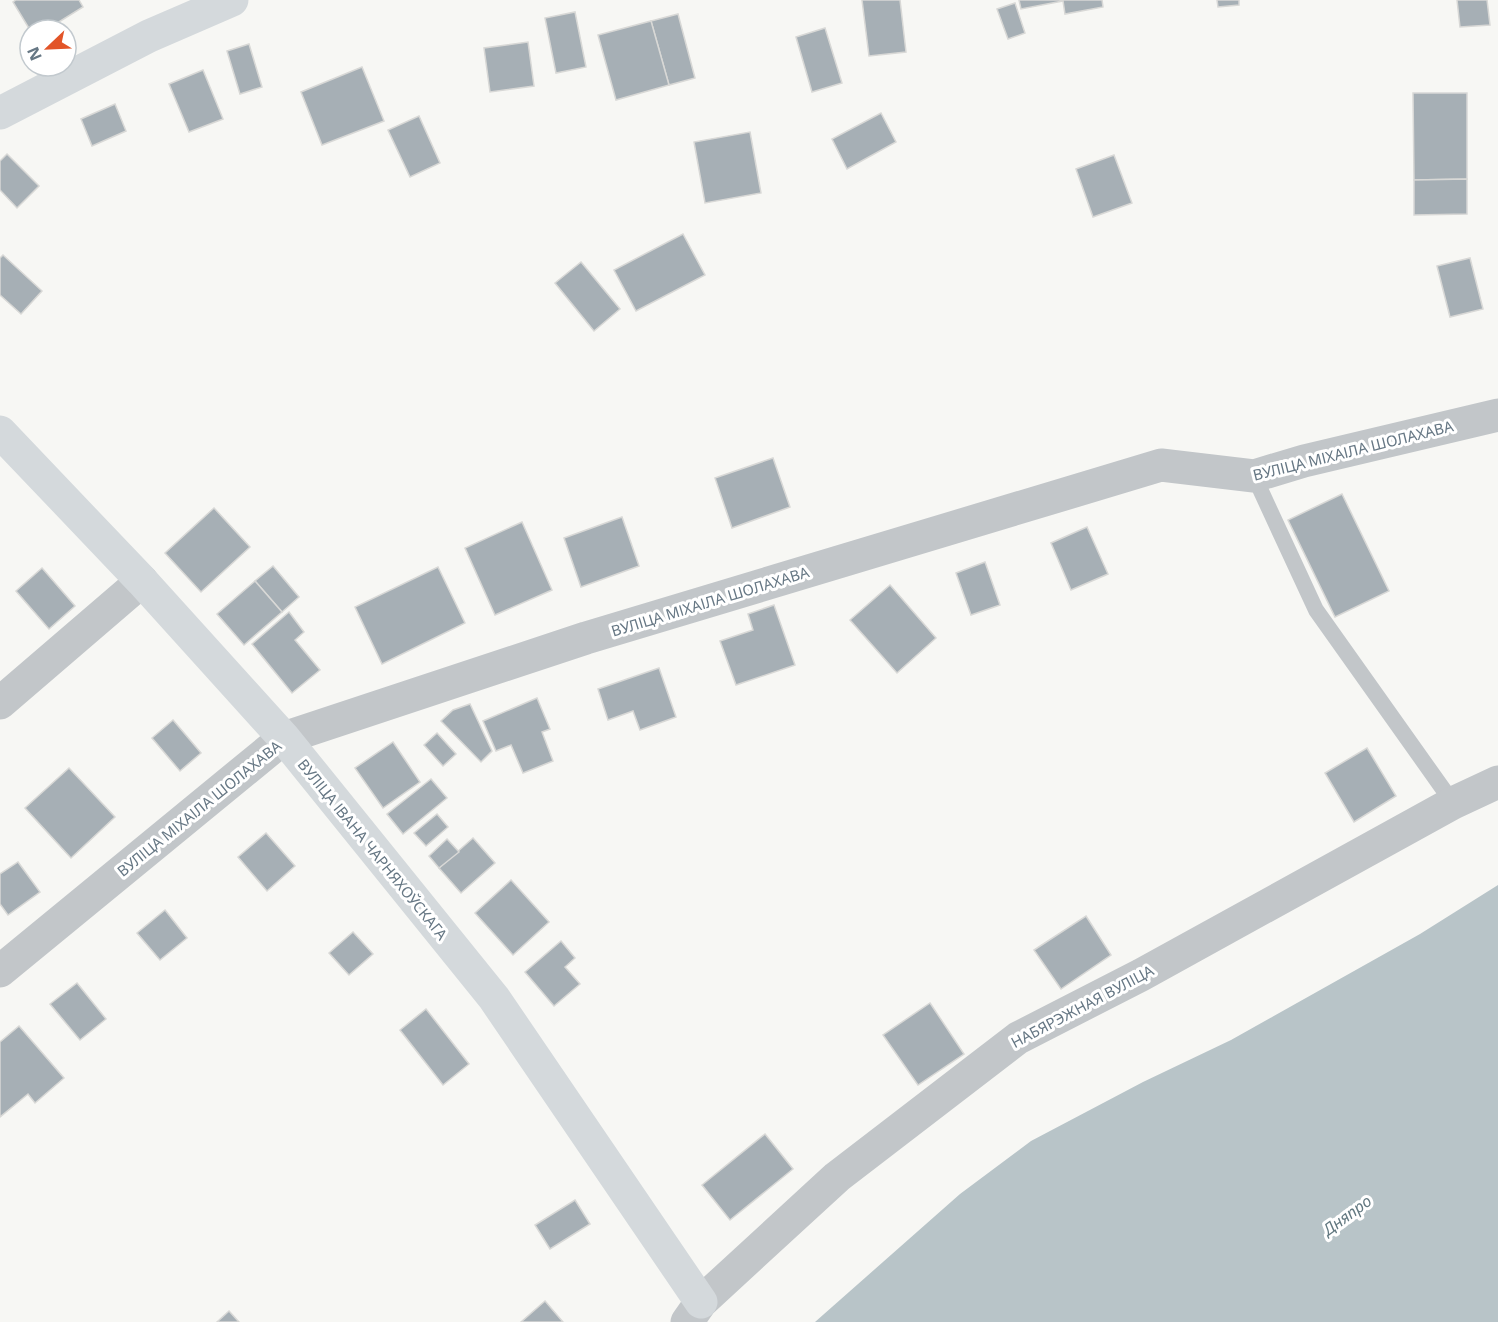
<svg xmlns="http://www.w3.org/2000/svg" width="1498" height="1322" font-family="'Noto Sans',sans-serif">
	<style>
		.water { fill: #b8c4c8 }
		.building { fill: #a6afb5; stroke: #d8d8d6; stroke-width: 1.5 }
		.lines { fill: none; stroke-linecap: round; stroke-linejoin: round }
		.lane { stroke: #c2c6c9; stroke-width: 16 }
		.street { stroke: #c2c6c9; stroke-width: 33 }
		.secondary { stroke: #d4d9dc; stroke-width: 33 }
		.labels { text-anchor: middle; dominant-baseline: central; stroke-width: 6; stroke-linejoin: round; paint-order: stroke }
		.street-label { font-size: 15px; fill: #667784; stroke: #fff }
		.water-label { font-size: 16px; font-style: italic; fill: #627880; stroke: #fff }
	</style>
	<rect width="100%" height="100%" fill="#f7f7f4"/>
	<path class="water" d="M 1498,885 L 1498,1322 L 815,1322 L 960,1194 L 1031,1141 L 1143,1082 L 1231,1040 L 1420,934 Z"/>
	<g class="building">
		<path d="M 16,0 L 79,0 L 83,7 L 46,30 L 30,30 L 13,2 Z"/>
		<path d="M 862,0 L 900,0 L 906,52 L 869,56 Z"/>
		<path d="M 1019,0 L 1102,0 L 1103,7 L 1065,14 L 1063,1 L 1021,9 Z"/>
		<path d="M 1217,0 L 1239,0 L 1239,5 L 1218,7 Z"/>
		<path d="M 1457,0 L 1487,0 L 1490,25 L 1460,27 Z"/>
		<path d="M 1015,3 L 1025,33 L 1008,39 L 997,9 Z"/>
		<path d="M 575,12 L 586,67 L 556,73 L 545,18 Z"/>
		<path d="M 678,14 L 695,78 L 669,85 L 651,21 Z"/>
		<path d="M 651,21 L 669,85 L 616,100 L 598,35 Z"/>
		<path d="M 825,28 L 842,83 L 812,92 L 796,37 Z"/>
		<path d="M 528,42 L 534,86 L 490,92 L 484,48 Z"/>
		<path d="M 249,44 L 262,87 L 240,94 L 227,51 Z"/>
		<path d="M 362,67 L 384,121 L 322,145 L 301,92 Z"/>
		<path d="M 203,70 L 223,119 L 189,132 L 169,84 Z"/>
		<path d="M 1413,93 L 1467,93 L 1467,179 L 1414,180 Z"/>
		<path d="M 115,104 L 126,131 L 92,146 L 81,119 Z"/>
		<path d="M 881,113 L 896,142 L 847,169 L 832,139 Z"/>
		<path d="M 419,116 L 440,163 L 410,177 L 388,130 Z"/>
		<path d="M 750,132 L 761,193 L 705,203 L 694,142 Z"/>
		<path d="M 7,154 L 39,186 L 17,208 L 0,190 L 0,161 Z"/>
		<path d="M 1114,155 L 1132,203 L 1093,217 L 1076,169 Z"/>
		<path d="M 1467,179 L 1467,214 L 1414,215 L 1414,180 Z"/>
		<path d="M 683,234 L 705,275 L 636,311 L 614,270 Z"/>
		<path d="M 3,255 L 42,291 L 21,314 L 0,295 L 0,258 Z"/>
		<path d="M 1470,258 L 1483,309 L 1450,317 L 1437,266 Z"/>
		<path d="M 581,262 L 620,309 L 594,331 L 555,283 Z"/>
		<path d="M 773,458 L 790,507 L 732,528 L 715,478 Z"/>
		<path d="M 1342,494 L 1389,591 L 1335,617 L 1288,520 Z"/>
		<path d="M 214,508 L 250,547 L 201,592 L 165,553 Z"/>
		<path d="M 622,517 L 639,566 L 581,587 L 564,538 Z"/>
		<path d="M 522,522 L 552,590 L 495,615 L 465,548 Z"/>
		<path d="M 1087,527 L 1108,574 L 1071,590 L 1051,543 Z"/>
		<path d="M 985,562 L 1000,605 L 971,615 L 956,573 Z"/>
		<path d="M 273,566 L 299,597 L 282,612 L 255,581 Z"/>
		<path d="M 438,567 L 465,623 L 382,664 L 355,607 Z"/>
		<path d="M 42,568 L 75,606 L 49,629 L 16,591 Z"/>
		<path d="M 255,581 L 282,612 L 244,645 L 217,614 Z"/>
		<path d="M 890,585 L 936,638 L 897,673 L 850,620 Z"/>
		<path d="M 774,605 L 795,665 L 736,685 L 720,641 L 753,630 L 748,614 Z"/>
		<path d="M 289,612 L 304,632 L 295,640 L 320,670 L 292,693 L 252,644 Z"/>
		<path d="M 659,668 L 676,717 L 640,730 L 633,711 L 608,720 L 598,689 Z"/>
		<path d="M 537,698 L 550,729 L 542,732 L 553,761 L 523,773 L 511,745 L 496,751 L 483,721 Z"/>
		<path d="M 470,704 L 492,751 L 481,762 L 441,721 L 453,710 Z"/>
		<path d="M 173,720 L 201,753 L 180,771 L 152,738 Z"/>
		<path d="M 437,733 L 456,754 L 443,766 L 424,745 Z"/>
		<path d="M 393,742 L 420,782 L 383,808 L 355,768 Z"/>
		<path d="M 1367,748 L 1396,796 L 1354,822 L 1325,773 Z"/>
		<path d="M 69,768 L 115,817 L 71,858 L 25,808 Z"/>
		<path d="M 431,779 L 447,798 L 403,834 L 387,814 Z"/>
		<path d="M 437,814 L 448,827 L 426,846 L 414,833 Z"/>
		<path d="M 266,833 L 295,866 L 267,891 L 238,857 Z"/>
		<path d="M 473,838 L 495,863 L 461,893 L 439,868 Z"/>
		<path d="M 447,839 L 459,852 L 439,868 L 429,856 Z"/>
		<path d="M 18,862 L 40,892 L 8,915 L 0,904 L 0,874 Z"/>
		<path d="M 511,880 L 549,922 L 513,955 L 475,913 Z"/>
		<path d="M 165,910 L 187,938 L 160,960 L 137,933 Z"/>
		<path d="M 1086,916 L 1111,955 L 1061,989 L 1034,950 Z"/>
		<path d="M 353,932 L 373,954 L 349,975 L 329,953 Z"/>
		<path d="M 561,941 L 575,958 L 565,967 L 580,984 L 554,1006 L 525,972 Z"/>
		<path d="M 77,983 L 106,1019 L 80,1040 L 50,1004 Z"/>
		<path d="M 930,1003 L 964,1054 L 918,1085 L 883,1035 Z"/>
		<path d="M 426,1009 L 469,1064 L 443,1085 L 400,1030 Z"/>
		<path d="M 19,1026 L 64,1078 L 35,1103 L 28,1094 L 0,1117 L 0,1042 Z"/>
		<path d="M 765,1134 L 793,1169 L 730,1220 L 702,1185 Z"/>
		<path d="M 575,1200 L 590,1224 L 550,1249 L 535,1225 Z"/>
		<path d="M 545,1301 L 563,1322 L 521,1322 Z"/>
		<path d="M 229,1311 L 239,1322 L 217,1322 Z"/>
	</g>
	<g class="lines">
		<path class="lane" d="M 1254,476 L 1316,610 L 1453,803"/>
		<g class="street">
			<path d="M 0,703 L 142,581"/>
			<path d="M 0,971 L 284,738 L 586,638 L 1161,465 L 1254,476 L 1304,461 L 1498,415"/>
			<path d="M 687,1322 L 701,1302 L 837,1177 L 1018,1038 L 1141,975 L 1453,803 L 1498,782"/>
		</g>
		<g class="secondary">
			<path d="M 0,113 L 149,36 L 232,0"/>
			<path d="M 0,432 L 142,581 L 284,738 L 494,998 L 701,1302"/>
		</g>
	</g>
	<g class="labels">
		<g class="street-label">
			<text transform="translate(1353 450) rotate(-14)">ВУЛІЦА МІХАІЛА ШОЛАХАВА</text>
			<text transform="translate(710 601) rotate(-17)">ВУЛІЦА МІХАІЛА ШОЛАХАВА</text>
			<text transform="translate(199 808) rotate(-39)">ВУЛІЦА МІХАІЛА ШОЛАХАВА</text>
			<text transform="translate(373 849) rotate(51)">ВУЛІЦА ІВАНА ЧАРНЯХОЎСКАГА</text>
			<text transform="translate(1082 1006) rotate(-28)">НАБЯРЭЖНАЯ ВУЛІЦА</text>
		</g>
		<g class="water-label">
			<text transform="translate(1347 1215) rotate(-36)">Дняпро</text>
		</g>
	</g>
	<g transform="translate(48 48) rotate(247)"><circle r="28" fill="#ffffff" stroke="#c2c9ce" stroke-width="1.5"/>
	<path d="M0-4.5L10 22L0 15L-10 22Z" fill="#e25428"/>
	<text y="-9" font-size="16" font-weight="bold" text-anchor="middle" fill="#667784">N</text>
	</g>
</svg>
